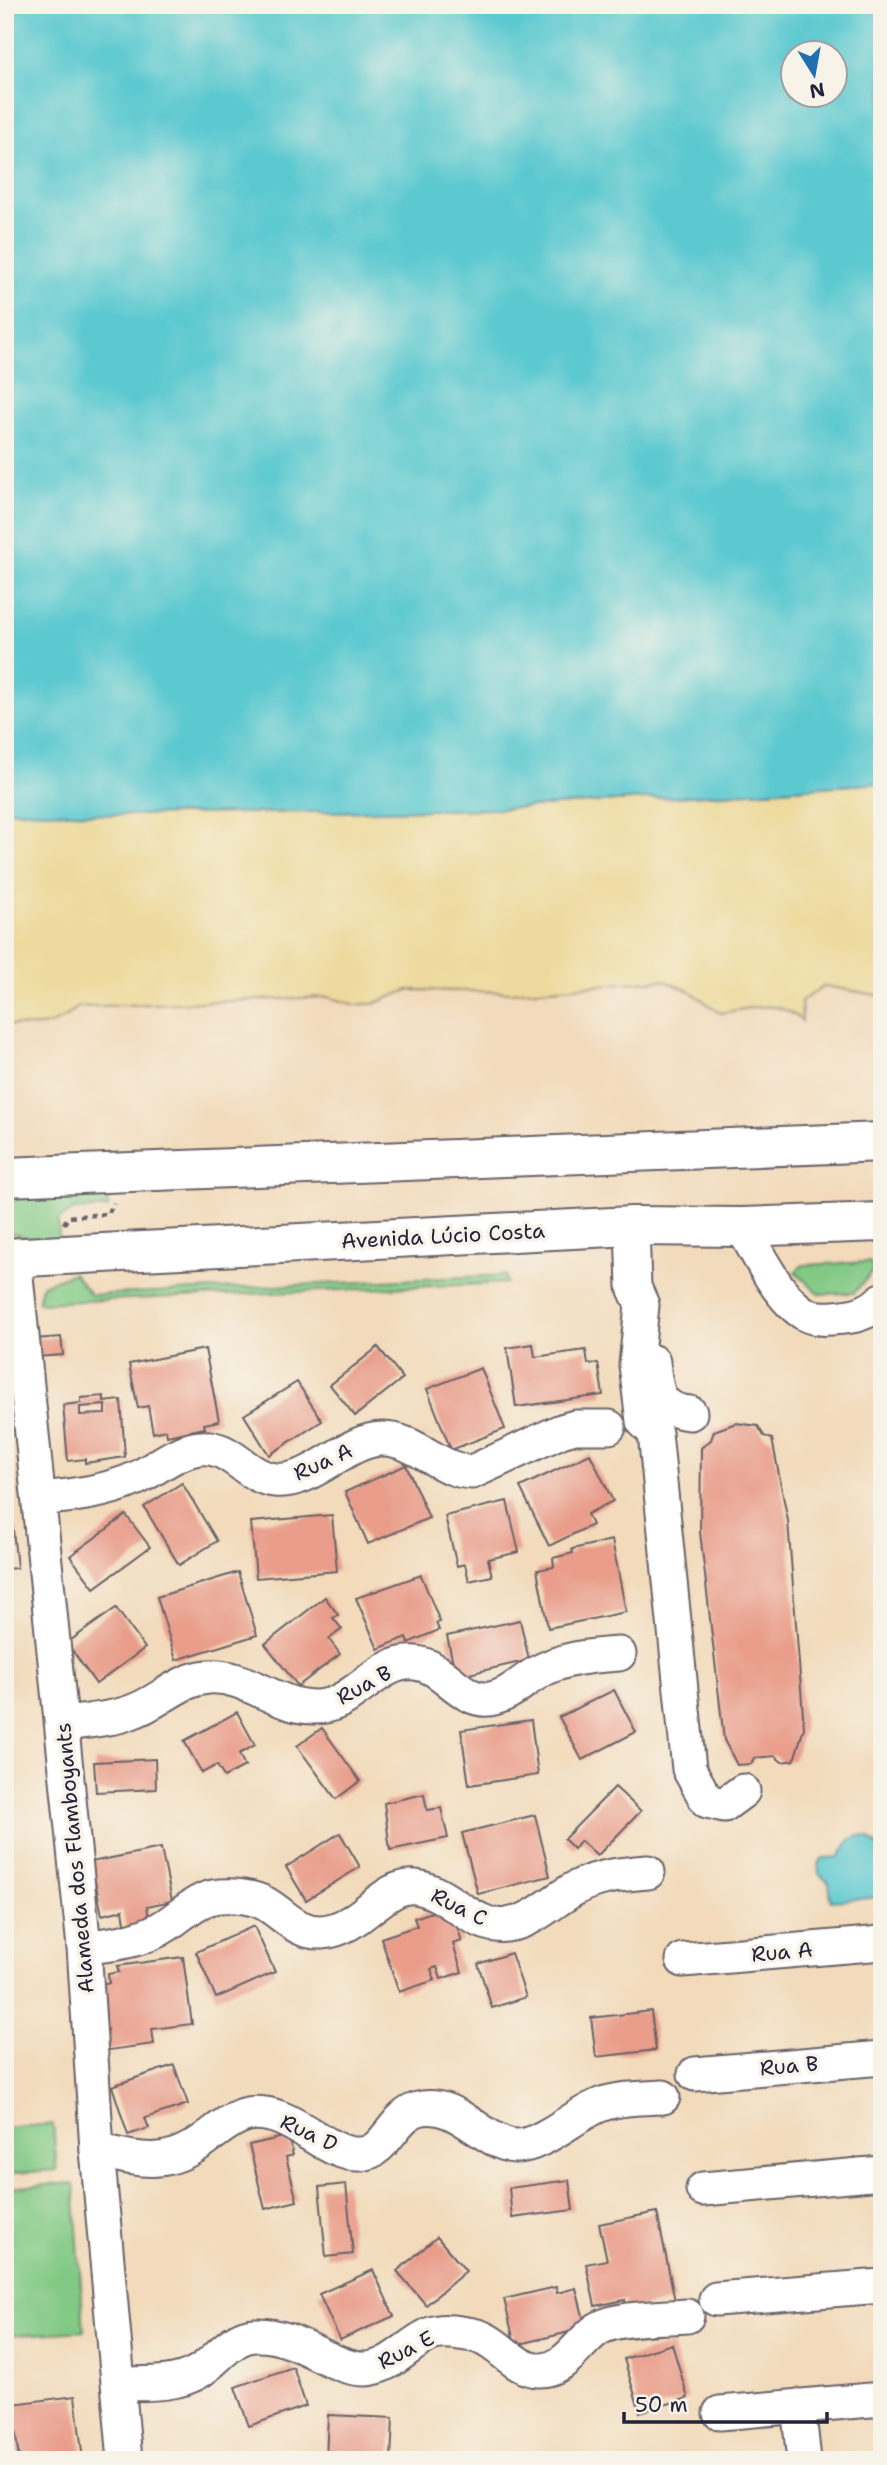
<svg xmlns="http://www.w3.org/2000/svg" width="887" height="2465" font-family="'Shantell Sans',sans-serif">
	<style>
		.green { fill: #81c984; stroke: #527660; stroke-width: 2 }
		.sand { fill: #eeda9e; stroke: #887e6c; stroke-width: 2 }
		.water { fill: #5bc9d0; stroke: #3e7686; stroke-width: 2; fill-rule: evenodd }
		.building { fill: #e99d8a; fill-rule: evenodd }
		.lines { fill: none; stroke-linecap: round; stroke-linejoin: round }
		.minor-casing { stroke: #6b6267; stroke-width: 37 }
		.major-casing { stroke: #6b6267; stroke-width: 42 }
		.path { stroke: #6b6267; stroke-width: 4.5; stroke-dasharray: 5 5; stroke-linecap: butt }
		.minor { stroke: #fff; stroke-width: 33 }
		.major { stroke: #fff; stroke-width: 38 }
		.labels { text-anchor: middle; dominant-baseline: central; stroke-width: 7; stroke-linejoin: round; paint-order: stroke }
		.street-label { font-size: 21px; fill: #22223b; stroke: #f7f3e8 }
	</style>
	<rect width="100%" height="100%" fill="#f7f3e8"/>
	<filter id="ink" filterUnits="userSpaceOnUse"><feTurbulence type="fractalNoise" baseFrequency=".0143" numOctaves="2"/><feDisplacementMap in="SourceGraphic" scale="14" xChannelSelector="R" yChannelSelector="G"/><feConvolveMatrix kernelMatrix="1 2 1 2 8 2 1 2 1" color-interpolation-filters="sRGB"/></filter>
	<filter id="wash" filterUnits="userSpaceOnUse"><feTurbulence type="fractalNoise" baseFrequency=".00686" numOctaves="4" result="noise"/><feDisplacementMap in="SourceGraphic" scale="28" xChannelSelector="R" yChannelSelector="G"/><feGaussianBlur stdDeviation="1.57" result="paint"/><feColorMatrix in="noise" values="0 0 0 0 0 0 0 0 0 0 0 0 0 0 0 0 0 1.4 0 .05"/><feComposite in="paint" operator="in"/></filter>
	<g filter="url(#wash)">
		<rect width="100%" height="100%" fill="#f2daba"/>
		<g class="green">
			<path d="M 108,1190 L 108,1208 L 74,1210 L 58,1220 L 59,1240 L 42,1241 L 5,1232 L 5,1201 L 41,1194 Z"/>
			<path d="M 869,1262 L 875,1269 L 854,1293 L 820,1294 L 795,1272 L 803,1265 Z"/>
			<path d="M 73,1273 L 91,1295 L 506,1275 L 507,1283 L 38,1303 L 42,1285 Z"/>
			<path d="M 53,2124 L 57,2170 L 5,2174 L 5,2128 Z"/>
			<path d="M 74,2183 L 84,2331 L 5,2336 L 5,2188 Z"/>
		</g>
		<path class="sand" d="M 882,783 L 882,996 L 825,986 L 801,1001 L 802,1021 C 776,997 753,1009 720,1013 L 690,991 L 663,980 L 511,992 L 408,990 L 376,1003 L 356,1005 L 327,997 L 78,1007 C 52,1030 38,1028 5,1024 L 5,810 L 119,815 L 498,809 Z"/>
		<g class="water">
			<path d="M 5,5 L 882,5 L 882,783 L 498,809 L 119,815 L 5,810 ZM 792,52 L 834,52 L 834,94 L 792,94 Z"/>
			<path d="M 860,1836 L 868,1837 L 882,1850 L 882,1897 L 831,1901 L 829,1883 L 819,1874 L 818,1864 L 823,1858 L 839,1857 L 851,1839 Z"/>
		</g>
		<g id="blocks">
			<g class="building">
				<path d="M 61,1337 L 63,1355 L 36,1357 L 34,1339 Z"/>
				<path d="M 533,1344 L 535,1357 L 586,1350 L 588,1364 L 598,1363 L 603,1395 L 516,1407 L 507,1348 Z"/>
				<path d="M 378,1347 L 403,1378 L 355,1416 L 330,1385 Z"/>
				<path d="M 205,1349 L 219,1421 L 204,1424 L 205,1428 L 167,1436 L 166,1430 L 153,1433 L 148,1406 L 138,1408 L 129,1364 Z"/>
				<path d="M 481,1368 L 505,1429 L 451,1450 L 427,1389 Z"/>
				<path d="M 297,1382 L 322,1421 L 269,1455 L 244,1415 Z"/>
				<path d="M 104,1396 L 104,1402 L 121,1400 L 125,1457 L 85,1463 L 85,1459 L 68,1461 L 63,1405 L 81,1403 L 81,1398 ZM 105,1405 L 105,1414 L 80,1415 L 80,1407 Z"/>
				<path d="M 736,1423 L 758,1426 L 764,1436 L 772,1439 L 788,1521 L 804,1728 L 794,1760 L 782,1762 L 775,1756 L 754,1758 L 751,1764 L 737,1765 L 724,1740 L 700,1532 L 701,1448 L 711,1440 L 714,1431 Z"/>
				<path d="M 590,1454 L 613,1501 L 587,1514 L 592,1525 L 549,1546 L 520,1487 Z"/>
				<path d="M 5,1455 L 17,1568 L 5,1569 Z"/>
				<path d="M 406,1465 L 429,1518 L 368,1544 L 345,1492 Z"/>
				<path d="M 182,1483 L 217,1541 L 179,1565 L 144,1507 Z"/>
				<path d="M 507,1501 L 519,1552 L 488,1559 L 492,1576 L 469,1581 L 465,1564 L 457,1566 L 445,1516 Z"/>
				<path d="M 126,1515 L 150,1547 L 94,1588 L 70,1556 Z"/>
				<path d="M 332,1515 L 337,1571 L 256,1578 L 251,1522 Z"/>
				<path d="M 612,1540 L 626,1612 L 548,1628 L 537,1570 L 554,1567 L 553,1558 L 573,1553 L 572,1549 Z"/>
				<path d="M 238,1572 L 257,1635 L 176,1660 L 157,1597 Z"/>
				<path d="M 421,1575 L 440,1622 L 436,1623 L 439,1630 L 408,1643 L 406,1637 L 378,1649 L 356,1598 Z"/>
				<path d="M 325,1597 L 338,1615 L 333,1618 L 342,1629 L 329,1639 L 340,1654 L 298,1686 L 265,1644 Z"/>
				<path d="M 116,1608 L 145,1648 L 96,1684 L 67,1643 Z"/>
				<path d="M 520,1620 L 529,1660 L 456,1677 L 447,1636 Z"/>
				<path d="M 614,1690 L 636,1732 L 582,1760 L 559,1717 Z"/>
				<path d="M 237,1712 L 255,1745 L 239,1754 L 245,1766 L 224,1777 L 217,1765 L 202,1773 L 184,1741 Z"/>
				<path d="M 531,1720 L 538,1775 L 469,1785 L 461,1730 Z"/>
				<path d="M 322,1728 L 360,1781 L 336,1799 L 297,1746 Z"/>
				<path d="M 155,1759 L 156,1789 L 96,1792 L 94,1762 Z"/>
				<path d="M 615,1787 L 641,1811 L 597,1856 L 581,1841 L 574,1849 L 564,1839 Z"/>
				<path d="M 424,1794 L 427,1810 L 441,1808 L 448,1838 L 390,1850 L 384,1803 Z"/>
				<path d="M 535,1815 L 550,1876 L 478,1894 L 462,1833 Z"/>
				<path d="M 340,1833 L 360,1867 L 306,1900 L 286,1867 Z"/>
				<path d="M 161,1848 L 172,1901 L 147,1906 L 150,1924 L 126,1929 L 123,1910 L 102,1915 L 91,1862 Z"/>
				<path d="M 447,1907 L 453,1915 L 462,1941 L 453,1944 L 462,1972 L 441,1979 L 437,1967 L 431,1969 L 435,1980 L 399,1992 L 381,1938 L 417,1926 L 414,1918 Z"/>
				<path d="M 254,1926 L 275,1972 L 216,1998 L 196,1952 Z"/>
				<path d="M 511,1953 L 526,1997 L 492,2008 L 478,1964 Z"/>
				<path d="M 183,1957 L 192,2024 L 152,2029 L 154,2044 L 102,2051 L 97,2017 L 106,2015 L 102,1985 L 109,1983 L 108,1974 L 119,1972 L 117,1966 Z"/>
				<path d="M 651,2011 L 656,2050 L 596,2057 L 591,2018 Z"/>
				<path d="M 174,2065 L 188,2104 L 145,2118 L 149,2128 L 128,2135 L 112,2086 Z"/>
				<path d="M 288,2136 L 293,2155 L 286,2157 L 297,2201 L 265,2209 L 249,2145 Z"/>
				<path d="M 569,2180 L 573,2210 L 512,2218 L 509,2188 Z"/>
				<path d="M 346,2184 L 353,2254 L 326,2257 L 319,2187 Z"/>
				<path d="M 657,2212 L 675,2301 L 627,2310 L 625,2300 L 595,2306 L 586,2264 L 607,2260 L 599,2224 Z"/>
				<path d="M 437,2237 L 466,2271 L 426,2305 L 397,2271 Z"/>
				<path d="M 373,2270 L 394,2316 L 340,2340 L 319,2294 Z"/>
				<path d="M 556,2287 L 557,2293 L 576,2288 L 586,2328 L 515,2345 L 504,2299 Z"/>
				<path d="M 672,2344 L 688,2398 L 640,2412 L 624,2359 Z"/>
				<path d="M 293,2367 L 306,2406 L 249,2426 L 235,2387 Z"/>
				<path d="M 75,2396 L 83,2460 L 19,2460 L 12,2404 Z"/>
				<path d="M 328,2415 L 393,2418 L 391,2460 L 326,2460 Z"/>
			</g>
		</g>
	</g>
	<g filter="url(#ink)">
		<use href="#blocks" fill-opacity="0" stroke="#6b6267" stroke-width="2"/>
		<g class="lines">
			<defs>
				<g id="minor">
					<path d="M 632,1226 L 634,1287 L 642,1305 L 636,1365 L 643,1421 L 655,1433 L 689,1769 L 707,1801 L 724,1805 L 743,1791"/>
					<path d="M 742,1227 C 757,1252 782,1306 810,1316 C 820,1320 833,1318 843,1317 C 858,1316 871,1311 882,1300"/>
					<path d="M 14,1257 L 84,1947 L 97,2150 L 125,2460"/>
					<path d="M 653,1362 C 656,1390 657,1410 690,1413"/>
					<path d="M 39,1499 C 71,1496 107,1492 137,1478 C 159,1467 174,1452 199,1448 C 231,1444 245,1477 275,1480 C 314,1484 345,1439 383,1439 C 416,1439 439,1471 472,1472 L 561,1431 L 575,1427 L 609,1427"/>
					<path d="M 63,1724 C 85,1721 110,1720 131,1712 C 159,1703 177,1680 208,1677 C 249,1673 282,1714 325,1706 C 357,1700 379,1660 415,1663 C 444,1665 461,1703 490,1699 C 509,1696 521,1682 537,1673 C 562,1658 590,1656 619,1654"/>
					<path d="M 84,1947 C 109,1945 133,1942 156,1931 C 178,1921 193,1898 220,1896 C 234,1895 254,1897 266,1904 C 286,1916 297,1933 322,1932 C 362,1929 382,1884 415,1887 C 447,1890 474,1930 507,1925 C 535,1921 553,1900 576,1888 C 599,1876 624,1874 648,1872"/>
					<path d="M 683,1960 L 882,1943"/>
					<path d="M 695,2074 L 882,2058"/>
					<path d="M 97,2150 C 143,2161 167,2168 207,2138 C 219,2129 233,2117 248,2114 C 290,2106 325,2157 361,2154 C 387,2152 393,2116 418,2109 C 457,2099 484,2144 515,2146 C 539,2148 576,2114 600,2105 C 619,2098 643,2098 663,2097"/>
					<path d="M 703,2189 L 882,2173"/>
					<path d="M 716,2299 L 882,2286"/>
					<path d="M 120,2384 C 146,2383 174,2386 198,2372 C 217,2361 231,2336 255,2335 C 298,2333 331,2370 366,2369 C 391,2368 409,2343 431,2334 C 444,2329 460,2333 473,2335 C 497,2339 513,2369 538,2370 C 566,2371 578,2342 598,2329 C 617,2317 664,2318 687,2316"/>
					<path d="M 798,2406 L 804,2460"/>
					<path d="M 720,2413 L 882,2399"/>
				</g>
				<g id="major">
					<path d="M 5,1177 L 882,1142"/>
					<path d="M 5,1258 L 632,1226 L 742,1227 L 882,1222"/>
				</g>
			</defs>
			<use href="#minor" class="minor-casing"/>
			<use href="#major" class="major-casing"/>
			<path class="path" d="M 64,1224 L 68,1217 L 108,1214 L 114,1203"/>
			<use href="#minor" class="minor"/>
			<use href="#major" class="major"/>
		</g>
	</g>
	<g class="labels">
		<g class="street-label">
			<text transform="translate(443 1236) rotate(-3)">Avenida Lúcio Costa</text>
			<text transform="translate(323 1462) rotate(-24)">Rua A</text>
			<text transform="translate(364 1685) rotate(-29)">Rua B</text>
			<text transform="translate(75 1858) rotate(-95)">Alameda dos Flamboyants</text>
			<text transform="translate(459 1907) rotate(26)">Rua C</text>
			<text transform="translate(782 1952) rotate(-5)">Rua A</text>
			<text transform="translate(789 2066) rotate(-5)">Rua B</text>
			<text transform="translate(309 2133) rotate(25)">Rua D</text>
			<text transform="translate(406 2350) rotate(-27)">Rua E</text>
		</g>
	</g>
	<rect width="887" height="2465" fill="none" stroke="#f7f3e8" stroke-width="28"/>
	<g transform="translate(814 74) rotate(169)"><circle r="33" fill="#f7f3e8" stroke="#a29fa3" stroke-width="2"/>
	<path d="M0-5L12 26L0 18L-12 26Z" fill="#1f6fb2"/>
	<text y="-10" font-size="19" font-weight="bold" text-anchor="middle" fill="#22223b">N</text>
	</g>
	<path d="M624 2412v10h203v-10" fill="none" stroke="#22223b" stroke-width="3.5"/>
	<text x="635" y="2412" font-size="21" fill="#22223b" stroke="#f7f3e8" stroke-width="5" paint-order="stroke">50 m</text>
</svg>
